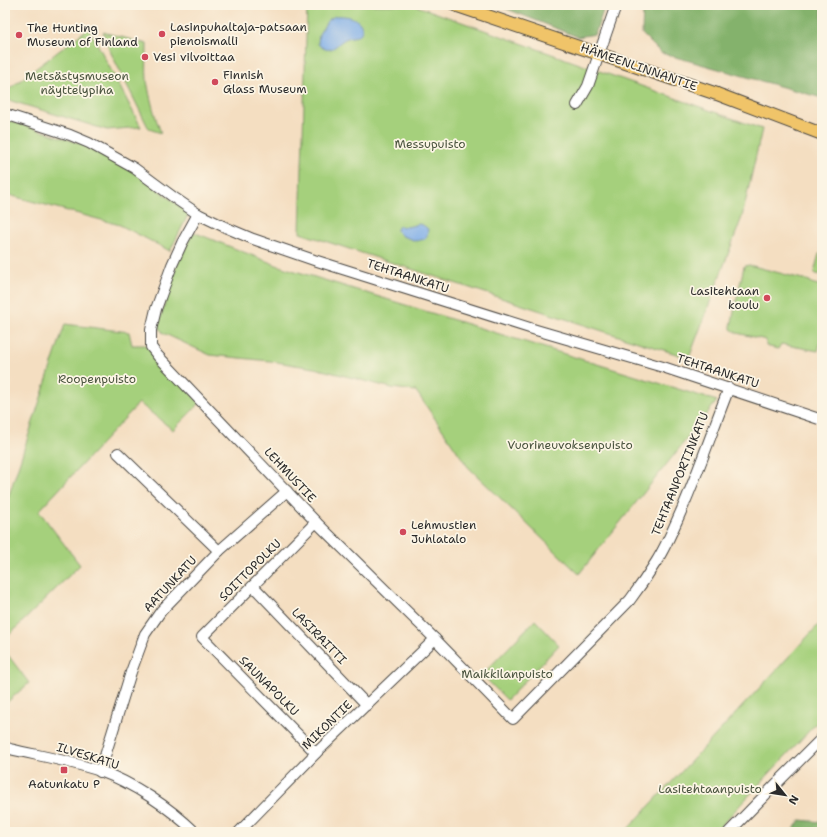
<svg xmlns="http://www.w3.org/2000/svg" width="827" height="837" font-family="'Shantell Sans',sans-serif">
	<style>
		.green { fill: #a5d07c; stroke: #687e54 }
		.forest { fill: #84b26c; stroke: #586e4c }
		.water { fill: #7eade8; stroke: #546c8a }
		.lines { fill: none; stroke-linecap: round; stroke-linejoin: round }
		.minor-casing { stroke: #494642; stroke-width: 12 }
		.major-casing { stroke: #494642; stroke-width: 14 }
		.minor { stroke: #fff; stroke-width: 10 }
		.major { stroke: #f0c469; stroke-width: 12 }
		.poi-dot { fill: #d1495b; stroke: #fcf5e5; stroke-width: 1.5 }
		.labels { text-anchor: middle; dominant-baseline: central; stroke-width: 3.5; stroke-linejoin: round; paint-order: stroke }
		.poi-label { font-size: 12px; fill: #2b2b2b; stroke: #fcf5e5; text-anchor: start }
		.street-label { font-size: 12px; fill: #2b2b2b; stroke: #fcf5e5 }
		.park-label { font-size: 12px; fill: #4a543f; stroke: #fcf5e5 }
	</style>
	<rect width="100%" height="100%" fill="#fcf5e5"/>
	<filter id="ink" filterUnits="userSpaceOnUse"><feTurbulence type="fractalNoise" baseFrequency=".025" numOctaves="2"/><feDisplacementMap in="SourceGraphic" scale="8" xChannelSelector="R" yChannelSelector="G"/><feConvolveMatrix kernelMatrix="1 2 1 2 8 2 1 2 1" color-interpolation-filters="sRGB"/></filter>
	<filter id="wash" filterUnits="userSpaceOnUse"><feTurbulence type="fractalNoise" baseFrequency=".012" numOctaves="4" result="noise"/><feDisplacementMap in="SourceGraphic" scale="16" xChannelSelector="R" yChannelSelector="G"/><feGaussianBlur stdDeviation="0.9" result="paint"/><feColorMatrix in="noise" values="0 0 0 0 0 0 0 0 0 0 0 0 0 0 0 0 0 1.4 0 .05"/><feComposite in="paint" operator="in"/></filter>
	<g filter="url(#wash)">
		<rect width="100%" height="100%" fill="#f4dec1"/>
		<g class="green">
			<path d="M 307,5 L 414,5 L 762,129 L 742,217 L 689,358 L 606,332 L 300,233 Z"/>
			<path d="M 89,28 L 141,127 L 107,130 L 5,99 L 5,92 Z"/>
			<path d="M 103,32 L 147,44 C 147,56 146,69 147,81 C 150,99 155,117 161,133 L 149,129 L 109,49 Z"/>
			<path d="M 5,119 L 85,145 L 132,170 L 189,213 L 170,251 L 120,225 L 5,194 Z"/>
			<path d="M 193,232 L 279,266 L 717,401 L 579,574 L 468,467 L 416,391 L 392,388 L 314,368 L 270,361 L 210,355 L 163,333 L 158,326 L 176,267 Z"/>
			<path d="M 821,253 L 822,253 L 822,275 L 816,274 L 814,272 L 819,254 Z"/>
			<path d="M 749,265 L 810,281 L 811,283 L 822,286 L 822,335 L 818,351 L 781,344 L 778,349 L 766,346 L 766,340 L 737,333 L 731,329 L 731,326 L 744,266 Z"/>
			<path d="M 65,324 L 129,332 L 132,345 L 146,345 L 200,403 L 173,430 L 139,403 L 39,511 L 80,565 L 5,639 L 5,507 Z"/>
			<path d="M 535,620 L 559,645 L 507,700 L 482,675 Z"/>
			<path d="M 822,621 L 822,717 L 715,832 L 625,832 Z"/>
			<path d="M 5,651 L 29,683 L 5,704 Z"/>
		</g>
		<g class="forest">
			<path d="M 497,5 L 605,5 L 595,34 L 578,37 Z"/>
			<path d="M 643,5 L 822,5 L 822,98 L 661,53 L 642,34 Z"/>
			<path d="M 800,820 L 822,822 L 822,832 L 792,832 Z"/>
		</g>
		<g class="water">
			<path d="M 335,16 C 344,15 360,17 362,28 C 362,31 362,32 360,34 C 356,38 352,36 348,38 C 337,41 332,58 318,44 L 319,34 L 328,20 Z"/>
			<path d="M 419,224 L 423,225 L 428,229 L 427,236 L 425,239 L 416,241 L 402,236 L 397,231 L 397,229 L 399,226 L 407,227 Z"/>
		</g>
	</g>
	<g filter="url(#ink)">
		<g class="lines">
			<defs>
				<g id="minor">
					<path d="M 577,105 L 588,86 L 616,5"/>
					<path d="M 5,114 L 70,135 L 89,143 L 134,168 L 176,199 L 198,214 L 227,228 L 253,239 L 314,260 L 536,330 L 663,367 L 822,420"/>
					<path d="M 198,214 L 182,243 L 172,265 L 156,309 L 151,330 L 151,347 L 158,356 L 316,522 L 435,639 L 513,719 L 630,600 C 639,588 648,575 656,562 C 665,548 672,532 679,516 C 698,474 712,431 729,388"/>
					<path d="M 316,522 L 202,637 L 316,753"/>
					<path d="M 219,551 L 287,491"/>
					<path d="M 253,586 L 367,705"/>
					<path d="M 5,747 L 10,749 C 40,756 71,761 100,771 C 133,783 169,807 195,832"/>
					<path d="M 100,772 L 131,672 L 145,634 L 161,611 L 219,551 L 118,453"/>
					<path d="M 239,832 L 316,753 L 435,639"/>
					<path d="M 729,832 L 776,784 L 822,738"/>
				</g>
				<path id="major" d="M 455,5 L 717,94 L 822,134"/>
			</defs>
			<use href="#minor" class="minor-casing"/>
			<use href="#major" class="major-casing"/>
			<use href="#minor" class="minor"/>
			<use href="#major" class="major"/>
		</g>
	</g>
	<g class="poi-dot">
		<circle cx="162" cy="34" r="4"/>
		<circle cx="19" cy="35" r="4"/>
		<circle cx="145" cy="57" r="4"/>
		<circle cx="215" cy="82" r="4"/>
		<circle cx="767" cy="298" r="4"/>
		<circle cx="403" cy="532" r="4"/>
		<rect x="60" y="766" width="8" height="8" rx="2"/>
	</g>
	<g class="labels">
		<g class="poi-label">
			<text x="170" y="27">Lasinpuhaltaja-patsaan<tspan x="170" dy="14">pienoismalli</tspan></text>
			<text x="27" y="28">The Hunting<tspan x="27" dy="14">Museum of Finland</tspan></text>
			<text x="153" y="57">Vesi vilvoittaa</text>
			<text x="223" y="75">Finnish<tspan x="223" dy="14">Glass Museum</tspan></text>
			<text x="759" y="291" text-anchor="end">Lasitehtaan<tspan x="759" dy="14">koulu</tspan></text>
			<text x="411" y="525">Lehmustien<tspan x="411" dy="14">Juhlatalo</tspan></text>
			<text x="64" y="784" text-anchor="middle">Aatunkatu P</text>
		</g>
		<g class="street-label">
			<text transform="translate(639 67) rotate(19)">HÄMEENLINNANTIE</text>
			<text transform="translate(408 276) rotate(18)">TEHTAANKATU</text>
			<text transform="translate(718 371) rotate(18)">TEHTAANKATU</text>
			<text transform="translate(680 474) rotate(-68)">TEHTAANPORTINKATU</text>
			<text transform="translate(290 475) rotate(47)">LEHMUSTIE</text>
			<text transform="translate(250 570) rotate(-45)">SOITTOPOLKU</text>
			<text transform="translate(170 584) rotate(-47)">AATUNKATU</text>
			<text transform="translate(319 636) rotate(46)">LASIRAITTI</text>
			<text transform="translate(269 686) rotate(45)">SAUNAPOLKU</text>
			<text transform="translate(327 725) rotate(-44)">MIKONTIE</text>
			<text transform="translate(88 756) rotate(17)">ILVESKATU</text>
		</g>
		<g class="park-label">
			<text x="77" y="76">Metsästysmuseon<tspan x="77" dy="14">näyttelypiha</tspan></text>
			<text x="430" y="144">Messupuisto</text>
			<text x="97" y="379">Roopenpuisto</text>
			<text x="570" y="445">Vuorineuvoksenpuisto</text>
			<text x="507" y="674">Maikkilanpuisto</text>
			<text x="710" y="789">Lasitehtaanpuisto</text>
		</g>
	</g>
	<rect width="827" height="837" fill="none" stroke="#fcf5e5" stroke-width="20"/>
	<g transform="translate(785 795) rotate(120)" stroke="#fcf5e5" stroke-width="3" paint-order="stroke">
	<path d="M0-3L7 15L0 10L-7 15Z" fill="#2b2b2b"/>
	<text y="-6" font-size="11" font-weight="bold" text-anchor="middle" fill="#2b2b2b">N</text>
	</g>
</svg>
